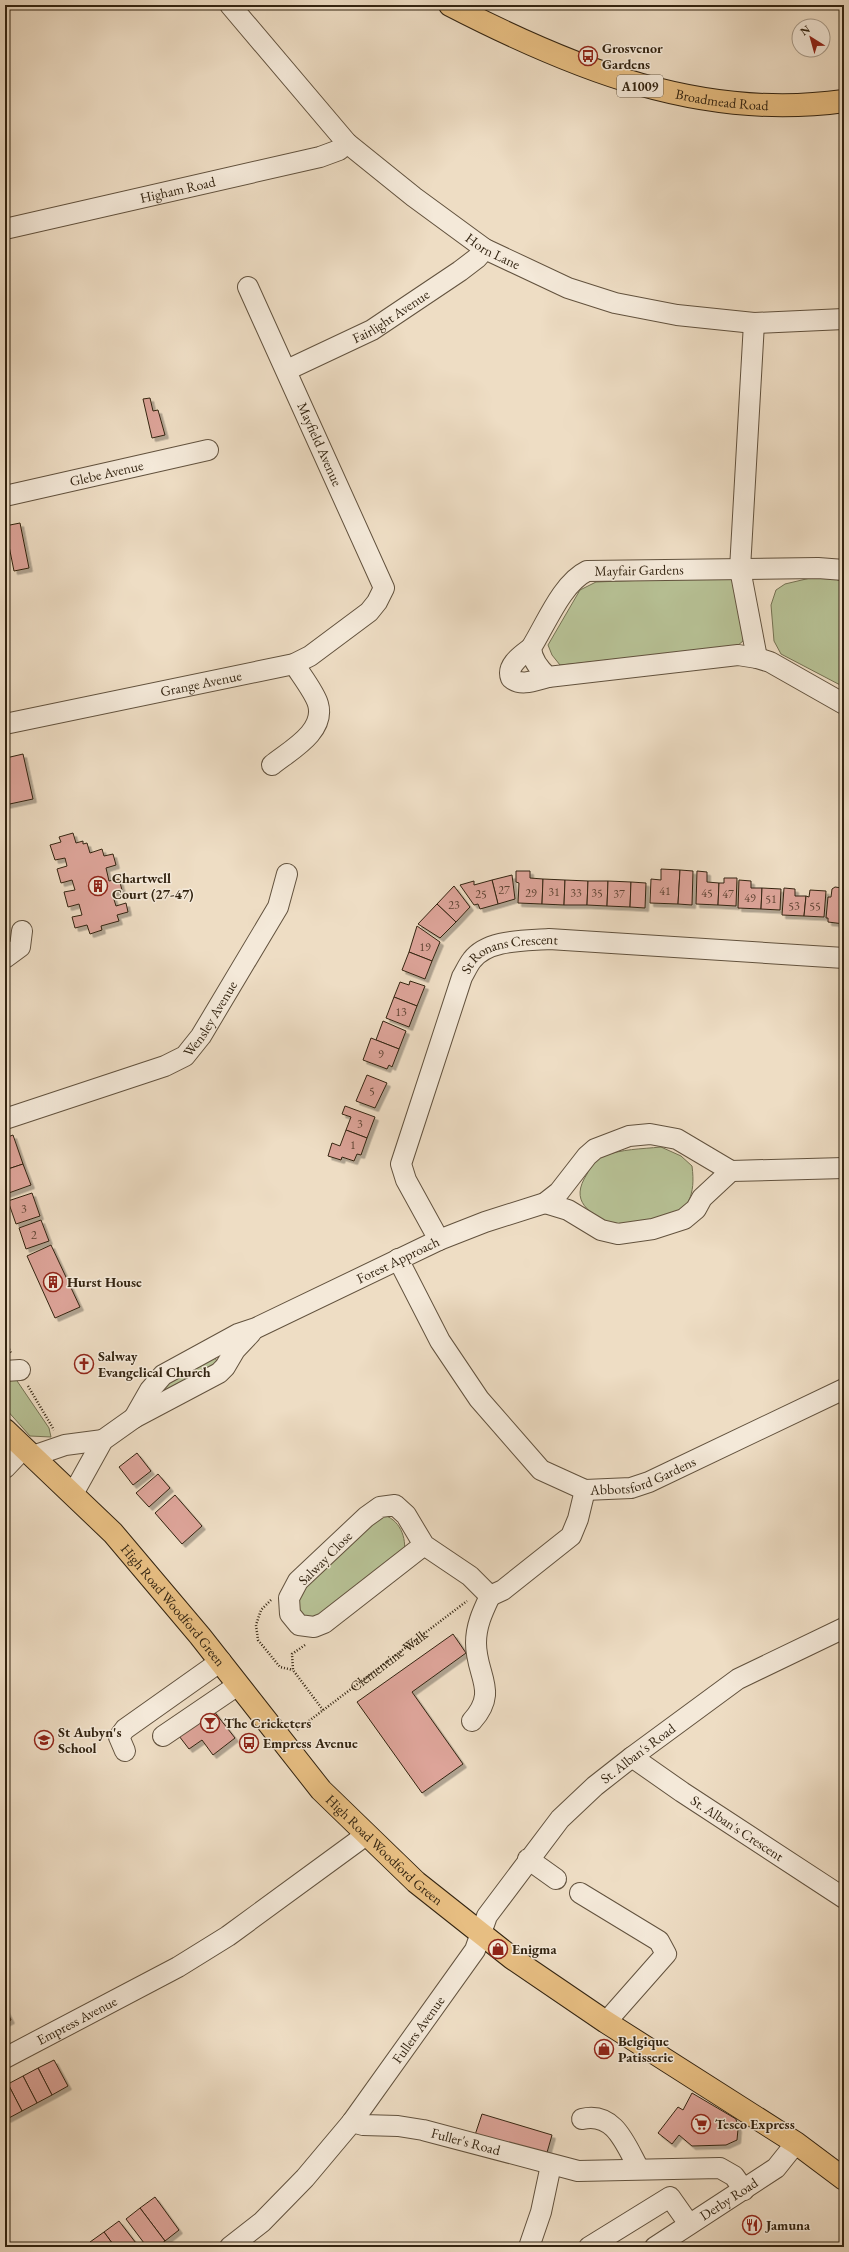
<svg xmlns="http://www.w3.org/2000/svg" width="849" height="2252" font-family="'EB Garamond',serif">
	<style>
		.green { fill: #b7c195; stroke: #757253 }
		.building { fill: #dda499; stroke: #332411; filter: url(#shadow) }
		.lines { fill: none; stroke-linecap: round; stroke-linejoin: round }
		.minor-casing { stroke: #62523e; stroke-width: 22 }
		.major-casing { stroke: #332411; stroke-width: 24 }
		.path { stroke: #332411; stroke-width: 2.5; stroke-dasharray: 1 2; stroke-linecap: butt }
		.minor { stroke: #f4e9d9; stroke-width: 20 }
		.major { stroke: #e7be82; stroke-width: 22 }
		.labels { text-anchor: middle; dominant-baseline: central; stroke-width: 3; stroke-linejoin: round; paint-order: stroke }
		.number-label { font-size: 12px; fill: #5e4433 }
		.shield { fill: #f4e9d9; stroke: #6d5f4d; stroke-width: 1 }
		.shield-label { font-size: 13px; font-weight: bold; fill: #332411 }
		.poi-label { font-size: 14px; font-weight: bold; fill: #332411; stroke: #f4e9d9; text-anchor: start }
		.street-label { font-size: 14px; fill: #332411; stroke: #f4e9d9 }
	</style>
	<defs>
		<filter id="shadow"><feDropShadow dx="3.5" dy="3.5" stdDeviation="0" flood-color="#0004"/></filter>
	</defs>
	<rect width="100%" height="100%" fill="#eeddc4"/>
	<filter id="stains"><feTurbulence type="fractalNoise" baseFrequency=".005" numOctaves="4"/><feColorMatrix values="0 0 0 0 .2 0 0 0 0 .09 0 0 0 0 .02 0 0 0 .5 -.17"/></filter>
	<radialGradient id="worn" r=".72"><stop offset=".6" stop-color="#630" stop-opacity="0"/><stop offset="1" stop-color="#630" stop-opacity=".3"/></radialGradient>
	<g class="green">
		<path d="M 823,575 L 844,582 L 844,687 L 781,654 L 774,641 L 771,605 L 776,590 L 785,584 Z"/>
		<path d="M 723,577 L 734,579 L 745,627 L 743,641 L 737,646 L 571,664 L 560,665 L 552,655 L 548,645 L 580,590 L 596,582 Z"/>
		<path d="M 661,1147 L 681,1156 L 692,1166 C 700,1226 657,1218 612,1226 C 589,1212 569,1202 587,1174 C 590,1167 597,1159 603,1156 C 622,1149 641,1149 661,1147 Z"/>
		<path d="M 214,1357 L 218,1362 L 214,1368 L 168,1391 L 161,1391 L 166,1380 Z"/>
		<path d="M 13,1375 L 49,1428 L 51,1437 L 30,1436 L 5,1408 L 5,1376 Z"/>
		<path d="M 381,1514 C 400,1519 407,1537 404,1555 L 314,1619 L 295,1615 L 294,1594 Z"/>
	</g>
	<g class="building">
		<path d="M 150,398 L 153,411 L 158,410 L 165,435 L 152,438 L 143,399 Z"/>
		<path d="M 20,523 L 29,568 L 14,571 L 5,526 Z"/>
		<path d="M 5,754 L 6,758 L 23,754 L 33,799 L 5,805 Z"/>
		<path d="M 73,833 L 76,843 L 83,841 L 83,844 L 87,843 L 90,853 L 102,849 L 104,856 L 113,854 L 116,865 L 106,868 L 109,881 L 119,879 L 122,890 L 112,893 L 116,906 L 126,903 L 128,912 L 117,915 L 119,921 L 101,926 L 102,930 L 90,934 L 87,925 L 75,928 L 72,917 L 82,915 L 79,904 L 68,907 L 64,892 L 75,890 L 72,880 L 61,883 L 57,869 L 67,866 L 65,858 L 55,860 L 50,845 L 61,842 L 59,837 Z"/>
		<path d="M 661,869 L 680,870 L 678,904 L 650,903 L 651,879 L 661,880 Z"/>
		<path d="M 680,870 L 693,871 L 692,905 L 678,904 Z"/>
		<path d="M 516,871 L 530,871 L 530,878 L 543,879 L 542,904 L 518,903 L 519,883 L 516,882 Z"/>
		<path d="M 697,871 L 707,872 L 707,882 L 719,883 L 718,905 L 696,904 Z"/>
		<path d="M 512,875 L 515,899 L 498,904 L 492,880 Z"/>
		<path d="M 724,878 L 737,878 L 736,906 L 718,905 L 719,883 L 724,883 Z"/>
		<path d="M 543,879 L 565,880 L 564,905 L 542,904 Z"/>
		<path d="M 492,880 L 498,904 L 480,909 L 478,904 L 474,905 L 460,885 L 474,881 L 474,885 Z"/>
		<path d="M 565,880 L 588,881 L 587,905 L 564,905 Z"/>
		<path d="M 739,880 L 751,881 L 751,888 L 762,888 L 761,909 L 738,908 Z"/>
		<path d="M 588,881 L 608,881 L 607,906 L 587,905 Z"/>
		<path d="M 608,881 L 631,882 L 630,907 L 607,906 Z"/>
		<path d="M 631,882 L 646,883 L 645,908 L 630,907 Z"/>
		<path d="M 454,886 L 470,907 L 456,922 L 437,904 Z"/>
		<path d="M 835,887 L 842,888 L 844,890 L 844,924 L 828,922 L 828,918 L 826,918 L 828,897 L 831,897 L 832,889 Z"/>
		<path d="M 762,888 L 781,889 L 780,910 L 761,909 Z"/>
		<path d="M 784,888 L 795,889 L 795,896 L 806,896 L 804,916 L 782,915 Z"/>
		<path d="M 810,890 L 826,891 L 824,917 L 804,916 L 806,896 L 809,897 Z"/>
		<path d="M 437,904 L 456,922 L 440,938 L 418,924 Z"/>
		<path d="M 417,926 L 440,942 L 432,961 L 409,952 Z"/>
		<path d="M 409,952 L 432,961 L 425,979 L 402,970 Z"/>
		<path d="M 410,981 L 425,986 L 417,1006 L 394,997 L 400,982 L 409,985 Z"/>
		<path d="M 394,997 L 417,1006 L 409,1027 L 386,1018 Z"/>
		<path d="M 383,1021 L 406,1031 L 399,1049 L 376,1040 Z"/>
		<path d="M 371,1038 L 399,1049 L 392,1067 L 389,1065 L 387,1069 L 363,1060 Z"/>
		<path d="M 367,1075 L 387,1083 L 375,1108 L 356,1101 Z"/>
		<path d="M 345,1106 L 375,1117 L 367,1138 L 346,1130 L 351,1117 L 342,1114 Z"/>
		<path d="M 346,1130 L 367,1138 L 361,1155 L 357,1154 L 354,1161 L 342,1157 L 341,1160 L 328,1156 L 332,1143 L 340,1146 Z"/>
		<path d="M 13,1135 L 23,1164 L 5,1170 L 5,1138 Z"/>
		<path d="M 23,1164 L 31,1185 L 6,1194 L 5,1170 Z"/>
		<path d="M 32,1193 L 40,1216 L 16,1224 L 8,1201 Z"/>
		<path d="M 41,1220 L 49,1241 L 26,1249 L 19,1228 Z"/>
		<path d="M 51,1245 L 80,1307 L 55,1318 L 27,1256 Z"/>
		<path d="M 137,1453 L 151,1471 L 133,1485 L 119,1467 Z"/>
		<path d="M 158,1474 L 170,1488 L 149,1507 L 136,1493 Z"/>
		<path d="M 175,1495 L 202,1526 L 182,1544 L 155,1513 Z"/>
		<path d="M 453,1634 L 466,1653 L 412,1692 L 463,1764 L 422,1793 L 357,1702 Z"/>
		<path d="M 213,1710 L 235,1738 L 213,1755 L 202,1740 L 189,1749 L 179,1736 Z"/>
		<path d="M 5,2008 L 11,2020 L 5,2023 Z"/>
		<path d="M 54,2060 L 68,2086 L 52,2095 L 38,2068 Z"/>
		<path d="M 38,2068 L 52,2095 L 37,2103 L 23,2076 Z"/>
		<path d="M 23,2076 L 37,2103 L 22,2111 L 8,2084 Z"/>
		<path d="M 8,2084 L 22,2111 L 7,2119 L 5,2115 L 5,2085 Z"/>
		<path d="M 692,2093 L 736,2119 L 738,2129 L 737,2140 L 726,2145 L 692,2146 L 679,2135 L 672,2144 L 658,2133 L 678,2107 L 683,2110 Z"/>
		<path d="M 482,2114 L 552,2135 L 546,2156 L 475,2135 Z"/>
		<path d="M 155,2197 L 179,2230 L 165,2241 L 140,2208 Z"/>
		<path d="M 140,2208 L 165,2241 L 157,2247 L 147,2247 L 126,2219 Z"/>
		<path d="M 119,2221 L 139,2247 L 115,2247 L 104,2232 Z"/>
		<path d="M 104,2232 L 115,2247 L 94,2247 L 90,2242 Z"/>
	</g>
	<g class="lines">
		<defs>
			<g id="minor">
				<path id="s2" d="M 230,5 L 347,143 L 414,197 L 485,249 L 568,288 L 615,303 L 677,315 L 754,323 L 844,319"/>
				<path id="s3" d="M 5,229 L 320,157 L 339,150 L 347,143"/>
				<path d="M 754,323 L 740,569 L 757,658"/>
				<path id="s4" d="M 287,370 L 372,330 L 460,271 L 477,258 L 485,249"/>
				<path id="s5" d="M 5,496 L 208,450"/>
				<path d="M 844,570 L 818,568 L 587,571 C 562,583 546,624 531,648 C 532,660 539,669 548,677 L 738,655 L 757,658 L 770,662 L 844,704"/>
				<path d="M 531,648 C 522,655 506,665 511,678 C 521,687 536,680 548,677"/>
				<path id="s6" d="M 5,724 L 294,664 L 310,656 L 369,612 L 377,602 L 384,588 L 248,287"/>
				<path d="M 272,765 C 289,751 326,732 318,704 C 315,693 301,675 294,664"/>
				<path d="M 5,958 L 20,947 L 22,931"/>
				<path id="s7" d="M 5,1119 L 165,1066 L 185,1056 L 201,1036 L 278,907 L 287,874"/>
				<path d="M 545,1203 L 568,1210 L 601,1230 L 618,1234 L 653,1229 L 684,1219 L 696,1209 L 702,1198 L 731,1171"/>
				<path id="s8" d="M 439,1240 L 406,1180 L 401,1164 L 462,977 C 465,972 468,965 472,960 C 488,939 525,941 549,939 L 844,958"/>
				<path id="s9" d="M 398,1259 L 440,1341 L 479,1399 L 541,1470 L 585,1490 L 631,1488 L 649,1482 L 844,1389"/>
				<path d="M 5,1371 L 20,1370"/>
				<path id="s10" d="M 134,1418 L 150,1390 L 163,1375 L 238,1334 L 256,1328 L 439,1240 L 485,1222 L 545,1203 L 559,1192 L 587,1156 L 595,1149 L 629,1136 L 650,1134 L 677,1139 L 731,1171 L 844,1168"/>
				<path d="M 33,1456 L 65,1445 L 103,1440"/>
				<path d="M 5,1468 L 24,1448"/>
				<path d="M 73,1494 L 103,1440 L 134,1418 L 219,1373 L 225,1367 L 235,1350 L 251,1333"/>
				<path d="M 424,1545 L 406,1515 L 395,1505 L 380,1507 L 366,1517 L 298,1581 L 289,1598 L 290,1614 L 299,1625 L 314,1627 L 324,1623 L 424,1545 L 470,1576 L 490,1596 L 503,1590 L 571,1536 L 578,1519 L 585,1490"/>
				<path d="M 472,1721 C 499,1691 476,1676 476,1643 C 476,1625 483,1611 490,1596"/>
				<path d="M 163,1736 L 238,1685"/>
				<path d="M 125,1751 L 119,1737 L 125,1729 L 221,1661"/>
				<path id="s11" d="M 632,1757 L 682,1792 L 844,1898"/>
				<path d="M 528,1859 L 556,1879"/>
				<path d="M 580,1893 L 659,1941 L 666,1954 L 606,2022"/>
				<path id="s12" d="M 5,2058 L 178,1967 L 228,1936 L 366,1835"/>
				<path d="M 582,2119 C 615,2111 626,2146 639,2169"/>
				<path id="s13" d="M 352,2122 L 363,2125 L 398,2126 L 423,2130 L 578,2171 L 720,2168 L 734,2176 L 744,2190"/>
				<path id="s14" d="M 230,2247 L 262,2222 L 305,2178 L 352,2122 L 475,1950 L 487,1916 L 560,1819 L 595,1786 L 632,1757 L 738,1679 L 844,1628"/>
				<path d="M 529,2247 L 541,2212 L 551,2165"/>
				<path d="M 589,2247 L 670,2197 L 689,2224"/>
				<path id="s15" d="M 655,2247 L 776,2168 L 796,2143"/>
			</g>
			<g id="major">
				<path id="s16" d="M 450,5 C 574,69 702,121 844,101"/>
				<path id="s17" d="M 5,1430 L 113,1533 L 200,1636 L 321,1790 L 416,1882 L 512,1958 L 606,2022 L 796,2143 L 844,2179"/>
			</g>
		</defs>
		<use href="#minor" class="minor-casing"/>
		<use href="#major" class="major-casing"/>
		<g class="path">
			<path d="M 5,1341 L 11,1353"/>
			<path d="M 28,1386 L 54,1430"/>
			<path d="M 271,1600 L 261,1610 L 256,1625 L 258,1640 L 280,1667 L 293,1670"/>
			<path d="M 305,1645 L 292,1654 L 293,1670 L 323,1710"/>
			<path id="s1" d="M 297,1730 L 467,1601"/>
		</g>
		<use href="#minor" class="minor"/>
		<use href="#major" class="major"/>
	</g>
	<defs>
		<symbol id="bus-ring" viewBox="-11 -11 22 22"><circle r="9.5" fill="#f4e9d9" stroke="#8f2418" stroke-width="1.5"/><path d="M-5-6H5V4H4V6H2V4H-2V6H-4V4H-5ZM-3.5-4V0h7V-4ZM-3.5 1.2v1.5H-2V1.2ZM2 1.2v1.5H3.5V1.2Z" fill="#8f2418"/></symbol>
		<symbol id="building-ring" viewBox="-11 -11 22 22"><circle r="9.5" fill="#f4e9d9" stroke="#8f2418" stroke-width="1.5"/><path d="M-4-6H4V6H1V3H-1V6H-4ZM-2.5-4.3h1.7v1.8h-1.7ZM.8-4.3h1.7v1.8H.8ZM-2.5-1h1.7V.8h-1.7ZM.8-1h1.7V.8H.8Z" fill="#8f2418"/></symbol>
		<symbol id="church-ring" viewBox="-11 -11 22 22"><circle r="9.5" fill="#f4e9d9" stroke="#8f2418" stroke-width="1.5"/><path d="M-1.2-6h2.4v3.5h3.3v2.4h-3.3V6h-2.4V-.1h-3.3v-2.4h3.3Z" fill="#8f2418"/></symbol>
		<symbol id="bar-ring" viewBox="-11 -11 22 22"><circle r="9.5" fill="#f4e9d9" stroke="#8f2418" stroke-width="1.5"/><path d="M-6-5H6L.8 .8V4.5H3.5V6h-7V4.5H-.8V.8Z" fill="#8f2418"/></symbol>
		<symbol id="school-ring" viewBox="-11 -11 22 22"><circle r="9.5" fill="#f4e9d9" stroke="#8f2418" stroke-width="1.5"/><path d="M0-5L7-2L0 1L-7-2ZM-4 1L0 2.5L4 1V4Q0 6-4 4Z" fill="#8f2418"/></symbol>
		<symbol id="shop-ring" viewBox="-11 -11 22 22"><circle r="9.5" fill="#f4e9d9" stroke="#8f2418" stroke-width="1.5"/><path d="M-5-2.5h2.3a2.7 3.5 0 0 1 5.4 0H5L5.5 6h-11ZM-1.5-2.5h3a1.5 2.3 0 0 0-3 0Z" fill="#8f2418"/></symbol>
		<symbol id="supermarket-ring" viewBox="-11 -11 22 22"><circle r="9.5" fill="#f4e9d9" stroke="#8f2418" stroke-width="1.5"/><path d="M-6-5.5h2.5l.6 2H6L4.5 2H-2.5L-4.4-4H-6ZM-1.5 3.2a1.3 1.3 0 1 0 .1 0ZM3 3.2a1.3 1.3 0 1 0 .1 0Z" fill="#8f2418"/></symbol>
		<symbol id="restaurant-ring" viewBox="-11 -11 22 22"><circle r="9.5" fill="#f4e9d9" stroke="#8f2418" stroke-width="1.5"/><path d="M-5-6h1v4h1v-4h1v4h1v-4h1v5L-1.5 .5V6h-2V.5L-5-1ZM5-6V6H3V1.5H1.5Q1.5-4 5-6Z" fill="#8f2418"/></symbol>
	</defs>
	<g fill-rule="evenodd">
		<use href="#bus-ring" x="577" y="45" width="22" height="22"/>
		<use href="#building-ring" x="87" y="875" width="22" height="22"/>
		<use href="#building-ring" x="42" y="1271" width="22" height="22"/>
		<use href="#church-ring" x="73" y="1353" width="22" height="22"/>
		<use href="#bar-ring" x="199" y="1712" width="22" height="22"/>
		<use href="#school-ring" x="33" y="1729" width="22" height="22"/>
		<use href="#bus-ring" x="238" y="1732" width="22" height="22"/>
		<use href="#shop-ring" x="487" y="1938" width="22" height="22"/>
		<use href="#shop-ring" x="593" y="2038" width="22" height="22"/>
		<use href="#supermarket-ring" x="690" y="2113" width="22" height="22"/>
		<use href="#restaurant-ring" x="741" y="2214" width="22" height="22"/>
	</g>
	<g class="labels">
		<g class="number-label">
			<text x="504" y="890">27</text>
			<text x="665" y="891">41</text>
			<text x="554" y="892">31</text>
			<text x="531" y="893">29</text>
			<text x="576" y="893">33</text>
			<text x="597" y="893">35</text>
			<text x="707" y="893">45</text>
			<text x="481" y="894">25</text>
			<text x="619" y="894">37</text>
			<text x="728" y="894">47</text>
			<text x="750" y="898">49</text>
			<text x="771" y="899">51</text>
			<text x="454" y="905">23</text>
			<text x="794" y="906">53</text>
			<text x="815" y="906">55</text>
			<text x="425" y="947">19</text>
			<text x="401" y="1012">13</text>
			<text x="381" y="1054">9</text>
			<text x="372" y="1091">5</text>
			<text x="360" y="1124">3</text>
			<text x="353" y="1145">1</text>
			<text x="24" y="1209">3</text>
			<text x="34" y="1235">2</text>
		</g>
		<rect class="shield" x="617" y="75" width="46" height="22" rx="3"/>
		<g class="shield-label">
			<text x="640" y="86">A1009</text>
		</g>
		<g class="poi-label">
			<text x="602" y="48">Grosvenor<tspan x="602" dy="16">Gardens</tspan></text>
			<text x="112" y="878">Chartwell<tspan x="112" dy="16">Court (27-47)</tspan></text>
			<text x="67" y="1282">Hurst House</text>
			<text x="98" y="1356">Salway<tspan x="98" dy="16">Evangelical Church</tspan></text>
			<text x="224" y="1723">The Cricketers</text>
			<text x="58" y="1732">St Aubyn's<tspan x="58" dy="16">School</tspan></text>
			<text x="263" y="1743">Empress Avenue</text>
			<text x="512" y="1949">Enigma</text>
			<text x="618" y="2041">Belgique<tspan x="618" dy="16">Patisserie</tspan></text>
			<text x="715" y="2124">Tesco Express</text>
			<text x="766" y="2225">Jamuna</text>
		</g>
		<g class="street-label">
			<text stroke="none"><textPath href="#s16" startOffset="290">Broadmead Road</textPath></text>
			<text stroke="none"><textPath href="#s3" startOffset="177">Higham Road</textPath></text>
			<text stroke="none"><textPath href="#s2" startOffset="363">Horn Lane</textPath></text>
			<text stroke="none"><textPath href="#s4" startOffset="117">Fairlight Avenue</textPath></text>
			<text transform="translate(320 444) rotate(66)">Mayfield Avenue</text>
			<text stroke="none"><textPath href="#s5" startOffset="104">Glebe Avenue</textPath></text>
			<text transform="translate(639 570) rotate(-1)">Mayfair Gardens</text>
			<text stroke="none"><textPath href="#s6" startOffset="200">Grange Avenue</textPath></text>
			<text stroke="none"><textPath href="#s8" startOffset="340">St Ronans Crescent</textPath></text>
			<text stroke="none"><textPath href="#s7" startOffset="236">Wensley Avenue</textPath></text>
			<text stroke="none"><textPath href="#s10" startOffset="314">Forest Approach</textPath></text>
			<text stroke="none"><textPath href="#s9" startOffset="365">Abbotsford Gardens</textPath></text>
			<text transform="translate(325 1558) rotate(-45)">Salway Close</text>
			<text stroke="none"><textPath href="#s17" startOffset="243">High Road Woodford Green</textPath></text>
			<text stroke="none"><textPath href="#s1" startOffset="115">Clementine Walk</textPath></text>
			<text stroke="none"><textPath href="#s14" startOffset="646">St. Alban's Road</textPath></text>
			<text stroke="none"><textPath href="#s11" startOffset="127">St. Alban's Crescent</textPath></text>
			<text stroke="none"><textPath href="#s17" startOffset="567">High Road Woodford Green</textPath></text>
			<text stroke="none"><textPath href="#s12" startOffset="81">Empress Avenue</textPath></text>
			<text stroke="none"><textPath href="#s14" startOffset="289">Fullers Avenue</textPath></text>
			<text stroke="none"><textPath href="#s13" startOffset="116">Fuller's Road</textPath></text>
			<text stroke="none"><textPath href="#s15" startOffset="88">Derby Road</textPath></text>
		</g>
	</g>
	<rect width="849" height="2252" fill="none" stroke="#eeddc4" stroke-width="20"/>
	<rect x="6" y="6" width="837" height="2240" fill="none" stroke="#332411" stroke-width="2"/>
	<rect x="10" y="10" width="829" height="2232" fill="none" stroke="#332411"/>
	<g transform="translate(811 38) rotate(323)"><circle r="19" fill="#f4e9d9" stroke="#a79a89"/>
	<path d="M0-3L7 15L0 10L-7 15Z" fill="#8f2418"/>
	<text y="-6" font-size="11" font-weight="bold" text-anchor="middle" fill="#332411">N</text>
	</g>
	<rect width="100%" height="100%" filter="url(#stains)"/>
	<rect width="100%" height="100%" fill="url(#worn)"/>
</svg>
